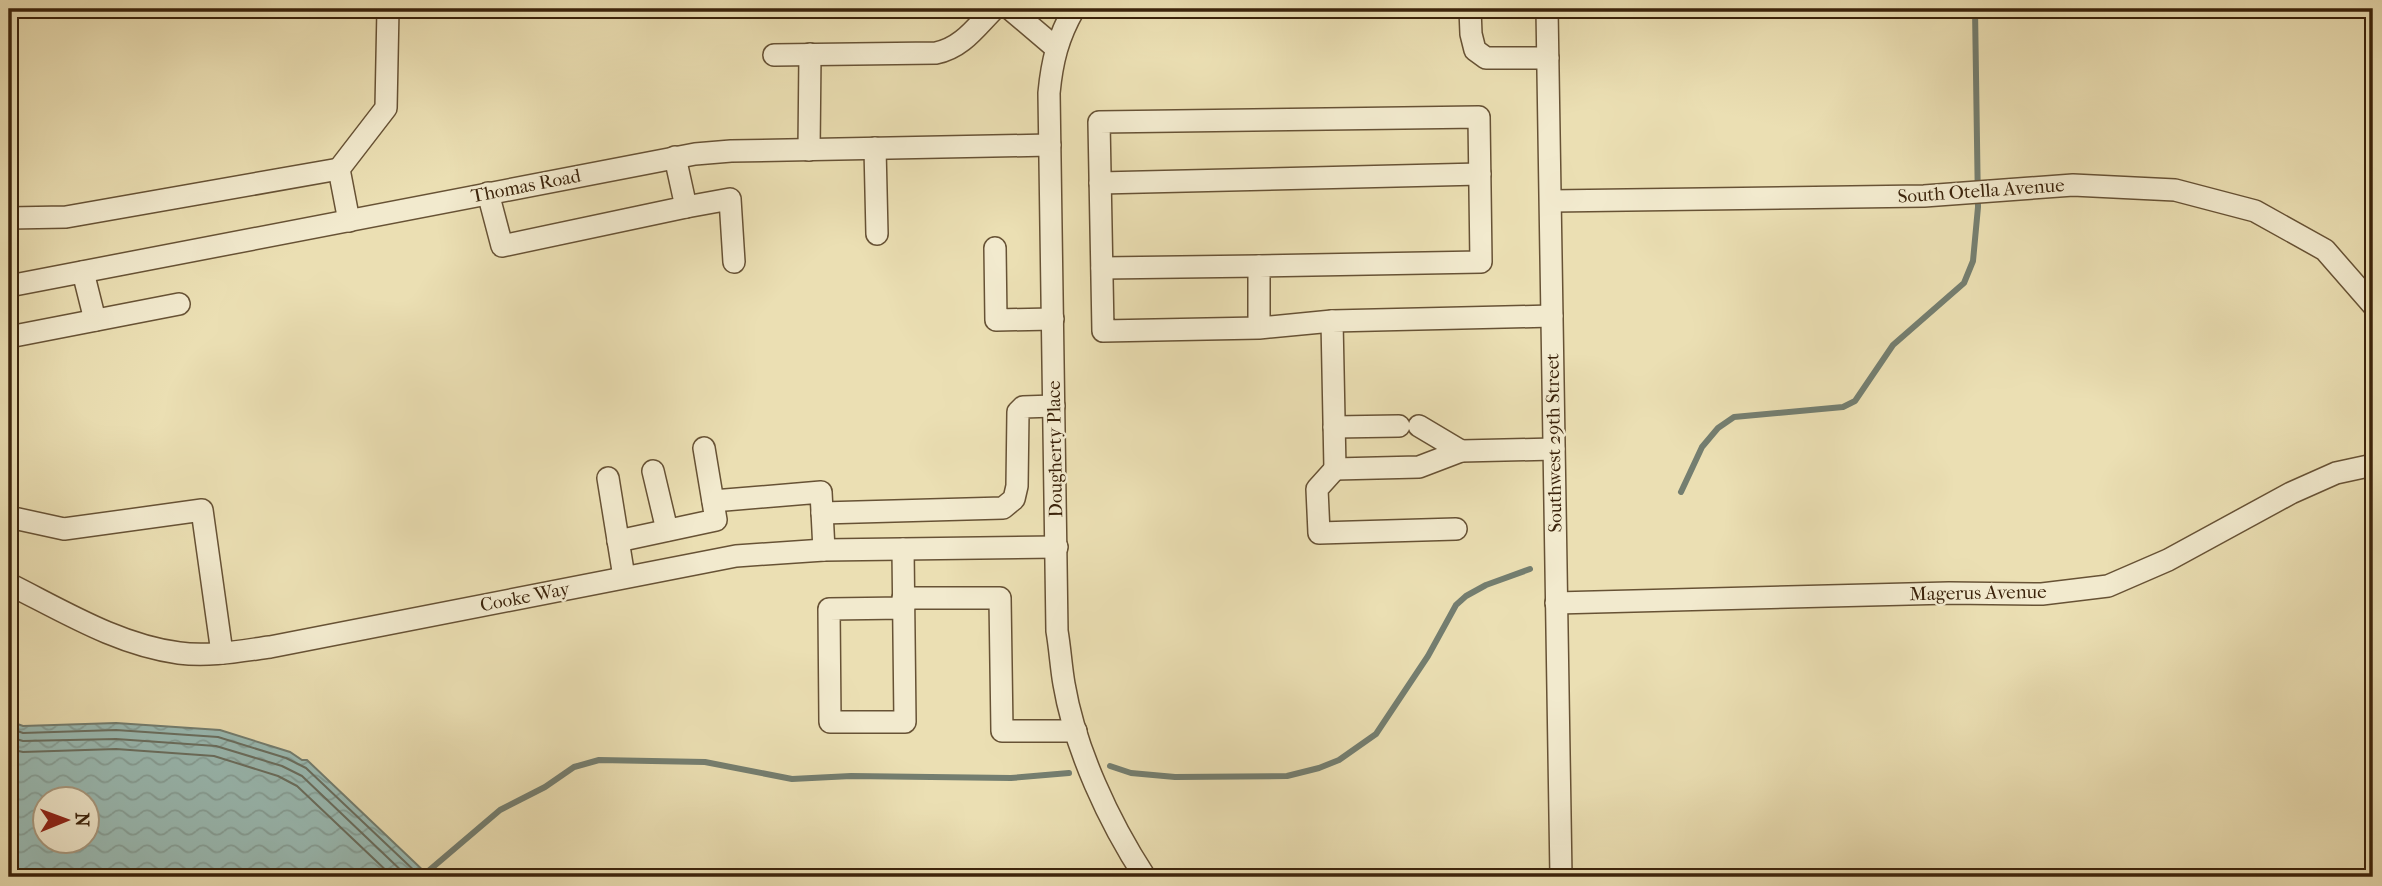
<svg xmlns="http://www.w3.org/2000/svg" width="2382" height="886" font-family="'IM FELL French Canon',serif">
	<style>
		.water { fill: url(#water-waves); stroke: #747e70; stroke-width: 2; fill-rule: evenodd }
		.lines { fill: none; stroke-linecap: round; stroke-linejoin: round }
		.shore { stroke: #6a6f60; stroke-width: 2 }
		.stream { stroke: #747e70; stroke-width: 6 }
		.minor-casing { stroke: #675235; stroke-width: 24 }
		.minor { stroke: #f2eace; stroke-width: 21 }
		.labels { text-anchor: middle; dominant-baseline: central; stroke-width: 5; stroke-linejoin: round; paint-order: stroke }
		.street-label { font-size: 19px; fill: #3b230b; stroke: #f2eace }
	</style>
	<defs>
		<pattern id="water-waves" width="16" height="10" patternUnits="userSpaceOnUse" patternTransform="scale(1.75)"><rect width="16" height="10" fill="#9abbb4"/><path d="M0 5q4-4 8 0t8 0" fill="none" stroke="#86a099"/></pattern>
	</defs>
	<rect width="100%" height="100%" fill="#ebdfb3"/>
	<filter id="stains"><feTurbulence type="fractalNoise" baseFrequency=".00286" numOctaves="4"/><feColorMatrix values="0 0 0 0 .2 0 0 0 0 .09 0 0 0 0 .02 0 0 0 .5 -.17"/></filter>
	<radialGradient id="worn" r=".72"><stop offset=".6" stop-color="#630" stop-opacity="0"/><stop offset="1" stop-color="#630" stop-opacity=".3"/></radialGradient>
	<path class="water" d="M 9,721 L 23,726 L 116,723 L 220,730 L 290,752 L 302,760 L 307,760 L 430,877 L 9,877 ZM 46,798 L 88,798 L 88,840 L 46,840 Z"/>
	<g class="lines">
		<g class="shore">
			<path d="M 9,728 L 23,733 L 116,730 L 218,737 L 286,758 L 306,768 L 421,877"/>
			<path d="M 9,737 L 23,741 L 116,739 L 216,746 L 282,766 L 302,776 L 408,877"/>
			<path d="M 9,749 L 23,752 L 116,749 L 214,756 L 278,776 L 297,786 L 393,877"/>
		</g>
		<g class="stream">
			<path d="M 1681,492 L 1702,447 L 1718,428 L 1734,417 L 1843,407 L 1855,401 L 1893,345 L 1964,283 L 1973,261 L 1978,207 L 1975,9"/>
			<path d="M 1110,766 L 1131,773 L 1175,777 L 1287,776 L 1319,768 L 1339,760 L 1376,734 L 1428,656 L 1456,605 L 1466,596 L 1486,585 L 1530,569"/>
			<path d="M 428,877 L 426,873 L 500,810 L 545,787 L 574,767 L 599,760 L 705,762 L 792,779 L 851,776 L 1011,778 L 1069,773"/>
		</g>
		<defs>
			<g id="minor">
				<path d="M 1010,9 L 1056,48"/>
				<path d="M 1074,9 C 1058,37 1052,61 1049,93 L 1057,631 C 1060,648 1061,667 1064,684 C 1075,749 1109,822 1145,877"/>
				<path d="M 1470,9 L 1471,34 L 1475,50 L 1486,58 L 1548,58"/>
				<path d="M 1547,9 L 1561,877"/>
				<path d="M 774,55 L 936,53 C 962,48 976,27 994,9"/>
				<path d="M 875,148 L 877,234"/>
				<path d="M 809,150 L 810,54"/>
				<path d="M 1100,183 L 1480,174"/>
				<path d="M 488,193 L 502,246 L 686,207 L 675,157"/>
				<path d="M 1551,201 L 1924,196 L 2073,185 L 2175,190 L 2255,211 L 2325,250 L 2373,305"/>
				<path d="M 686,207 L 730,199 L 734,262"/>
				<path d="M 9,218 L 66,217 L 339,169"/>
				<path d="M 349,221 L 339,169 L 386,108 L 388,9"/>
				<path d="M 995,248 L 996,320 L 1053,319"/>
				<path d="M 1102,268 L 1259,266"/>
				<path d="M 83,272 L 95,320"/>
				<path d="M 9,286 L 695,154 L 731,151 L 1050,145"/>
				<path d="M 1552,316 L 1332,321 L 1335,469 L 1419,467 L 1461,451 L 1554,449"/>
				<path d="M 1259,328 L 1259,266 L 1481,262 L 1479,117 L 1099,122 L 1103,331 L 1259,328 L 1332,321"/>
				<path d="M 9,337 L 179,304"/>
				<path d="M 1419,426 L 1461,451"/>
				<path d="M 1334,427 L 1399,426"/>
				<path d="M 1335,469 L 1317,489 L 1319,533 L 1456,529"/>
				<path d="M 653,471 L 667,530"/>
				<path d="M 608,478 L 624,577"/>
				<path d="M 713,501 L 821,492 L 824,550"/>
				<path d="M 822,513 L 1003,508 L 1014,499 L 1017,486 L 1018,412 L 1023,407 L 1054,406"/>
				<path d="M 9,517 L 64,529 L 202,510 L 222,653"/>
				<path d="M 618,541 L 716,520 L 704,448"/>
				<path d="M 903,549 L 905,722 L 830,722 L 829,609 L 904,608"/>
				<path d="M 9,584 C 63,611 118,645 179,653 C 209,657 240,651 270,647 L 736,556 L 824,550 L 1057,547"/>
				<path d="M 903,598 L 1000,598 L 1002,731 L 1076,731"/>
				<path d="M 1556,603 L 1949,593 L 2042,594 L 2108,586 L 2168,560 L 2291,493 L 2336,473 L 2373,465"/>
			</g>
		</defs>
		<use href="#minor" class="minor-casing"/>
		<use href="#minor" class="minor"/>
	</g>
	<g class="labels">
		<g class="street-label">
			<text transform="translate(526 186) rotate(-11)">Thomas Road</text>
			<text transform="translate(1981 191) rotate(-4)">South Otella Avenue</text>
			<text transform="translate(1554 443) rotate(-91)">Southwest 29th Street</text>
			<text transform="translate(1055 449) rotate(-91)">Dougherty Place</text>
			<text transform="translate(1978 593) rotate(-1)">Magerus Avenue</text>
			<text transform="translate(525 597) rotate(-11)">Cooke Way</text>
		</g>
	</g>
	<rect width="2382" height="886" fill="none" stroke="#ebdfb3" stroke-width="35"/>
	<rect x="10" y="10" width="2361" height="865" fill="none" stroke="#3b230b" stroke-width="3.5"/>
	<rect x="18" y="18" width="2347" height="851" fill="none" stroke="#3b230b" stroke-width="2"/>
	<g transform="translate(66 820) rotate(89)"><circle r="33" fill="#f2eace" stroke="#a99a80" stroke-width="2"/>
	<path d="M0-5L12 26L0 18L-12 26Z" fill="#8f2418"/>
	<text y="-10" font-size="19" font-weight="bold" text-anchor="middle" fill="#3b230b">N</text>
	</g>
	<rect width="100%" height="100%" filter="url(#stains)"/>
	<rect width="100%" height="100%" fill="url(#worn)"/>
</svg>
